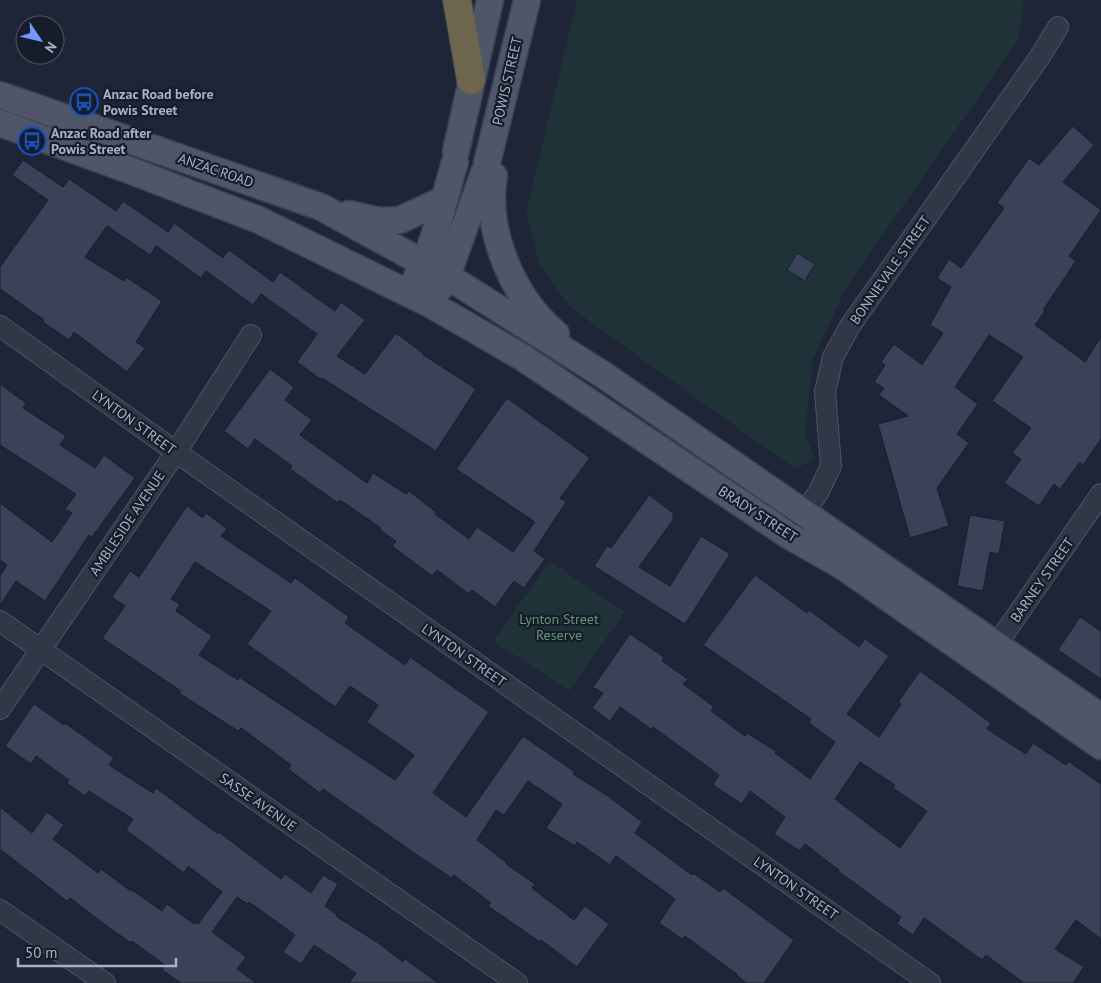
<svg xmlns="http://www.w3.org/2000/svg" width="1101" height="983" font-family="'PT Sans',sans-serif">
	<style>
		.green { fill: #1f3238 }
		.building { fill: #394258; stroke: #191e2d; fill-rule: evenodd }
		.lines { fill: none; stroke-linecap: round; stroke-linejoin: round }
		.minor-casing { stroke: #4e5466; stroke-width: 22 }
		.major-casing { stroke: #3a4051; stroke-width: 29 }
		.highway-casing { stroke: #3c4151; stroke-width: 30 }
		.minor { stroke: #313747; stroke-width: 20 }
		.major { stroke: #4e5668; stroke-width: 26 }
		.highway { stroke: #6e654d; stroke-width: 28 }
		.labels { text-anchor: middle; dominant-baseline: central; stroke-width: 4.5; stroke-linejoin: round; paint-order: stroke }
		.street-label { font-size: 14px; fill: #aab1c5; stroke: #171c2b }
		.poi-label { font-size: 14px; font-weight: bold; fill: #aab1c5; stroke: #171c2b; text-anchor: start }
		.park-label { font-size: 14px; fill: #619674; stroke: #171c2b }
	</style>
	<rect width="100%" height="100%" fill="#1d2537"/>
	<g class="green">
		<path d="M 577,0 L 1024,0 L 1019,39 L 846,288 L 813,359 L 805,434 L 815,459 L 795,469 L 571,308 L 539,264 L 526,212 Z"/>
		<path d="M 550,561 L 625,612 L 569,691 L 493,641 Z"/>
	</g>
	<g class="building">
		<path d="M 1073,126 L 1094,145 L 1063,182 L 1101,210 L 1069,256 L 1076,261 L 1043,310 L 1045,311 L 1035,325 L 1085,362 L 1101,337 L 1101,439 L 1083,465 L 1080,462 L 1060,489 L 1054,484 L 1039,506 L 1004,483 L 1021,459 L 1012,453 L 1031,428 L 992,401 L 1023,357 L 989,335 L 955,387 L 978,404 L 957,434 L 969,443 L 937,488 L 949,526 L 910,538 L 878,424 L 908,416 L 879,395 L 884,388 L 874,382 L 885,365 L 881,362 L 894,344 L 922,365 L 943,333 L 930,325 L 951,287 L 937,278 L 949,259 L 961,268 L 1004,208 L 997,203 L 1029,158 L 1039,165 Z"/>
		<path d="M 23,160 L 63,187 L 69,179 L 116,211 L 123,201 L 168,232 L 174,223 L 223,258 L 229,250 L 273,282 L 280,272 L 335,311 L 341,302 L 365,320 L 337,356 L 365,374 L 396,333 L 423,353 L 422,354 L 476,389 L 436,451 L 322,378 L 320,379 L 297,362 L 317,334 L 261,294 L 253,305 L 206,271 L 201,278 L 156,246 L 150,255 L 107,226 L 85,257 L 124,281 L 126,277 L 162,301 L 136,342 L 145,348 L 127,372 L 74,332 L 69,340 L 43,322 L 44,320 L 0,289 L 0,267 L 48,200 L 12,175 Z"/>
		<path d="M 797,253 L 815,264 L 805,281 L 787,270 Z"/>
		<path d="M 270,369 L 294,387 L 285,400 L 312,420 L 300,435 L 367,483 L 373,473 L 406,494 L 409,491 L 436,512 L 435,514 L 469,539 L 477,527 L 513,552 L 535,522 L 456,469 L 507,398 L 590,458 L 560,498 L 566,502 L 534,551 L 545,559 L 524,588 L 514,581 L 495,607 L 472,590 L 469,594 L 437,570 L 432,576 L 392,546 L 396,541 L 380,530 L 381,528 L 340,500 L 338,503 L 290,469 L 292,466 L 255,439 L 248,449 L 224,431 Z"/>
		<path d="M 0,384 L 26,403 L 23,408 L 66,436 L 60,445 L 95,468 L 104,455 L 135,478 L 92,537 L 89,535 L 45,601 L 16,581 L 0,606 L 0,576 L 7,565 L 0,560 L 0,503 L 52,542 L 72,513 L 65,509 L 76,494 L 0,445 Z"/>
		<path d="M 649,495 L 673,513 L 673,520 L 639,567 L 670,586 L 701,536 L 730,554 L 685,624 L 594,566 L 607,546 L 611,548 Z"/>
		<path d="M 187,506 L 203,518 L 206,513 L 227,529 L 221,536 L 291,583 L 295,578 L 349,617 L 345,623 L 405,665 L 410,657 L 489,712 L 433,793 L 466,817 L 523,736 L 575,772 L 573,774 L 608,796 L 642,822 L 635,833 L 692,875 L 693,873 L 720,892 L 723,888 L 794,940 L 764,983 L 747,983 L 736,975 L 737,974 L 685,936 L 682,939 L 659,923 L 675,899 L 616,856 L 610,865 L 577,842 L 575,846 L 546,828 L 562,804 L 528,781 L 504,815 L 496,810 L 477,840 L 507,863 L 506,864 L 535,884 L 532,888 L 574,920 L 585,906 L 609,924 L 577,967 L 541,940 L 540,942 L 488,906 L 491,903 L 454,875 L 452,878 L 420,857 L 323,789 L 320,793 L 288,769 L 291,765 L 241,728 L 238,731 L 179,693 L 181,691 L 102,638 L 125,606 L 112,597 L 130,571 L 139,577 ZM 195,562 L 271,611 L 247,644 L 335,707 L 350,686 L 378,705 L 367,722 L 414,755 L 395,780 L 239,677 L 238,680 L 199,655 L 212,636 L 176,611 L 180,604 L 171,599 Z"/>
		<path d="M 970,515 L 1005,521 L 999,554 L 990,552 L 983,591 L 957,586 Z"/>
		<path d="M 755,575 L 807,613 L 809,610 L 859,647 L 865,639 L 889,656 L 847,714 L 879,737 L 901,704 L 898,702 L 920,671 L 991,723 L 987,729 L 1026,754 L 1033,743 L 1066,765 L 1068,761 L 1101,784 L 1101,939 L 1076,920 L 1055,949 L 1084,967 L 1073,983 L 1024,983 L 986,955 L 982,960 L 924,918 L 913,935 L 897,924 L 901,917 L 838,871 L 839,870 L 805,844 L 800,851 L 774,834 L 785,817 L 750,791 L 742,804 L 713,785 L 719,775 L 653,727 L 651,729 L 620,707 L 610,721 L 592,708 L 603,693 L 593,687 L 630,634 L 664,657 L 662,661 L 688,679 L 683,684 L 714,707 L 711,711 L 745,736 L 747,733 L 777,752 L 775,753 L 810,779 L 835,742 L 809,723 L 811,719 L 703,645 ZM 860,762 L 895,785 L 893,788 L 927,811 L 900,848 L 835,799 Z"/>
		<path d="M 1080,617 L 1101,631 L 1101,679 L 1058,650 Z"/>
		<path d="M 34,704 L 64,725 L 65,723 L 114,758 L 109,765 L 153,793 L 156,788 L 218,834 L 219,832 L 281,879 L 285,874 L 311,893 L 323,875 L 338,884 L 325,906 L 337,915 L 336,916 L 378,943 L 403,962 L 405,959 L 438,983 L 349,983 L 356,973 L 314,945 L 301,964 L 283,952 L 295,935 L 249,902 L 247,904 L 237,897 L 212,932 L 246,957 L 237,969 L 256,983 L 181,983 L 162,970 L 165,965 L 132,941 L 131,943 L 107,926 L 70,898 L 67,901 L 0,849 L 0,807 L 32,833 L 47,812 L 64,825 L 53,839 L 98,873 L 101,869 L 131,891 L 132,890 L 162,911 L 167,904 L 194,924 L 195,922 L 198,924 L 222,892 L 188,866 L 184,873 L 126,830 L 133,819 L 89,791 L 85,796 L 67,783 L 69,780 L 36,756 L 31,764 L 5,746 Z"/>
	</g>
	<g class="lines">
		<defs>
			<g id="minor">
				<path d="M 0,326 L 176,452 L 930,983"/>
				<path d="M 796,524 L 818,493 L 831,466 L 825,392 L 833,357 L 850,326 L 1039,58 L 1058,27"/>
				<path d="M 0,621 L 517,983"/>
				<path d="M 988,657 L 1101,494"/>
				<path d="M 0,709 L 176,452 L 251,335"/>
				<path d="M 0,910 L 105,983"/>
			</g>
			<g id="major">
				<path d="M 0,95 L 321,207 L 447,276 L 602,374 L 1101,717"/>
				<path d="M 0,123 L 129,170 L 259,220 L 430,304 L 522,357 L 788,535 L 844,567 L 1101,746"/>
				<path d="M 456,151 L 490,0"/>
				<path d="M 487,163 L 527,0"/>
				<path d="M 494,176 C 484,231 514,299 556,334"/>
				<path d="M 349,214 L 380,221 L 400,220 L 443,200"/>
				<path d="M 416,279 C 436,243 443,201 455,162"/>
				<path d="M 438,290 L 447,276 L 484,173"/>
			</g>
			<path id="highway" d="M 457,0 L 471,80"/>
		</defs>
		<use href="#minor" class="minor-casing"/>
		<use href="#major" class="major-casing"/>
		<use href="#highway" class="highway-casing"/>
		<use href="#minor" class="minor"/>
		<use href="#major" class="major"/>
		<use href="#highway" class="highway"/>
	</g>
	<defs>
		<symbol id="bus-ring" viewBox="-11 -11 22 22"><circle r="9.5" fill="#171c2b" stroke="#1a4fb4" stroke-width="1.5"/><path d="M-5-6H5V4H4V6H2V4H-2V6H-4V4H-5ZM-3.5-4V0h7V-4ZM-3.5 1.2v1.5H-2V1.2ZM2 1.2v1.5H3.5V1.2Z" fill="#1a4fb4"/></symbol>
	</defs>
	<g fill-rule="evenodd">
		<use href="#bus-ring" x="68" y="86" width="32" height="32"/>
		<use href="#bus-ring" x="16" y="125" width="32" height="32"/>
	</g>
	<g class="labels">
		<g class="street-label">
			<text transform="translate(507 81) rotate(-77)">POWIS STREET</text>
			<text transform="translate(216 170) rotate(19)">ANZAC ROAD</text>
			<text transform="translate(890 270) rotate(-55)">BONNIEVALE STREET</text>
			<text transform="translate(134 422) rotate(36)">LYNTON STREET</text>
			<text transform="translate(758 514) rotate(33)">BRADY STREET</text>
			<text transform="translate(127 523) rotate(-56)">AMBLESIDE AVENUE</text>
			<text transform="translate(1042 580) rotate(-55)">BARNEY STREET</text>
			<text transform="translate(464 655) rotate(35)">LYNTON STREET</text>
			<text transform="translate(258 802) rotate(35)">SASSE AVENUE</text>
			<text transform="translate(796 888) rotate(35)">LYNTON STREET</text>
		</g>
		<g class="poi-label">
			<text x="103" y="94">Anzac Road before<tspan x="103" dy="16">Powis Street</tspan></text>
			<text x="51" y="133">Anzac Road after<tspan x="51" dy="16">Powis Street</tspan></text>
		</g>
		<g class="park-label">
			<text x="559" y="619">Lynton Street<tspan x="559" dy="16">Reserve</tspan></text>
		</g>
	</g>
	<g transform="translate(40 40) rotate(125)"><circle r="24" fill="#171c2b" stroke="#525869"/>
	<path d="M0-4L9 19L0 12L-9 19Z" fill="#7598ff"/>
	<text y="-8" font-size="14" font-weight="bold" text-anchor="middle" fill="#aab1c5">N</text>
	</g>
	<path d="M18 958v8h158v-8" fill="none" stroke="#aab1c5" stroke-width="2.5"/>
	<text x="25" y="958" font-size="15" fill="#aab1c5" stroke="#171c2b" stroke-width="4" paint-order="stroke">50 m</text>
</svg>
